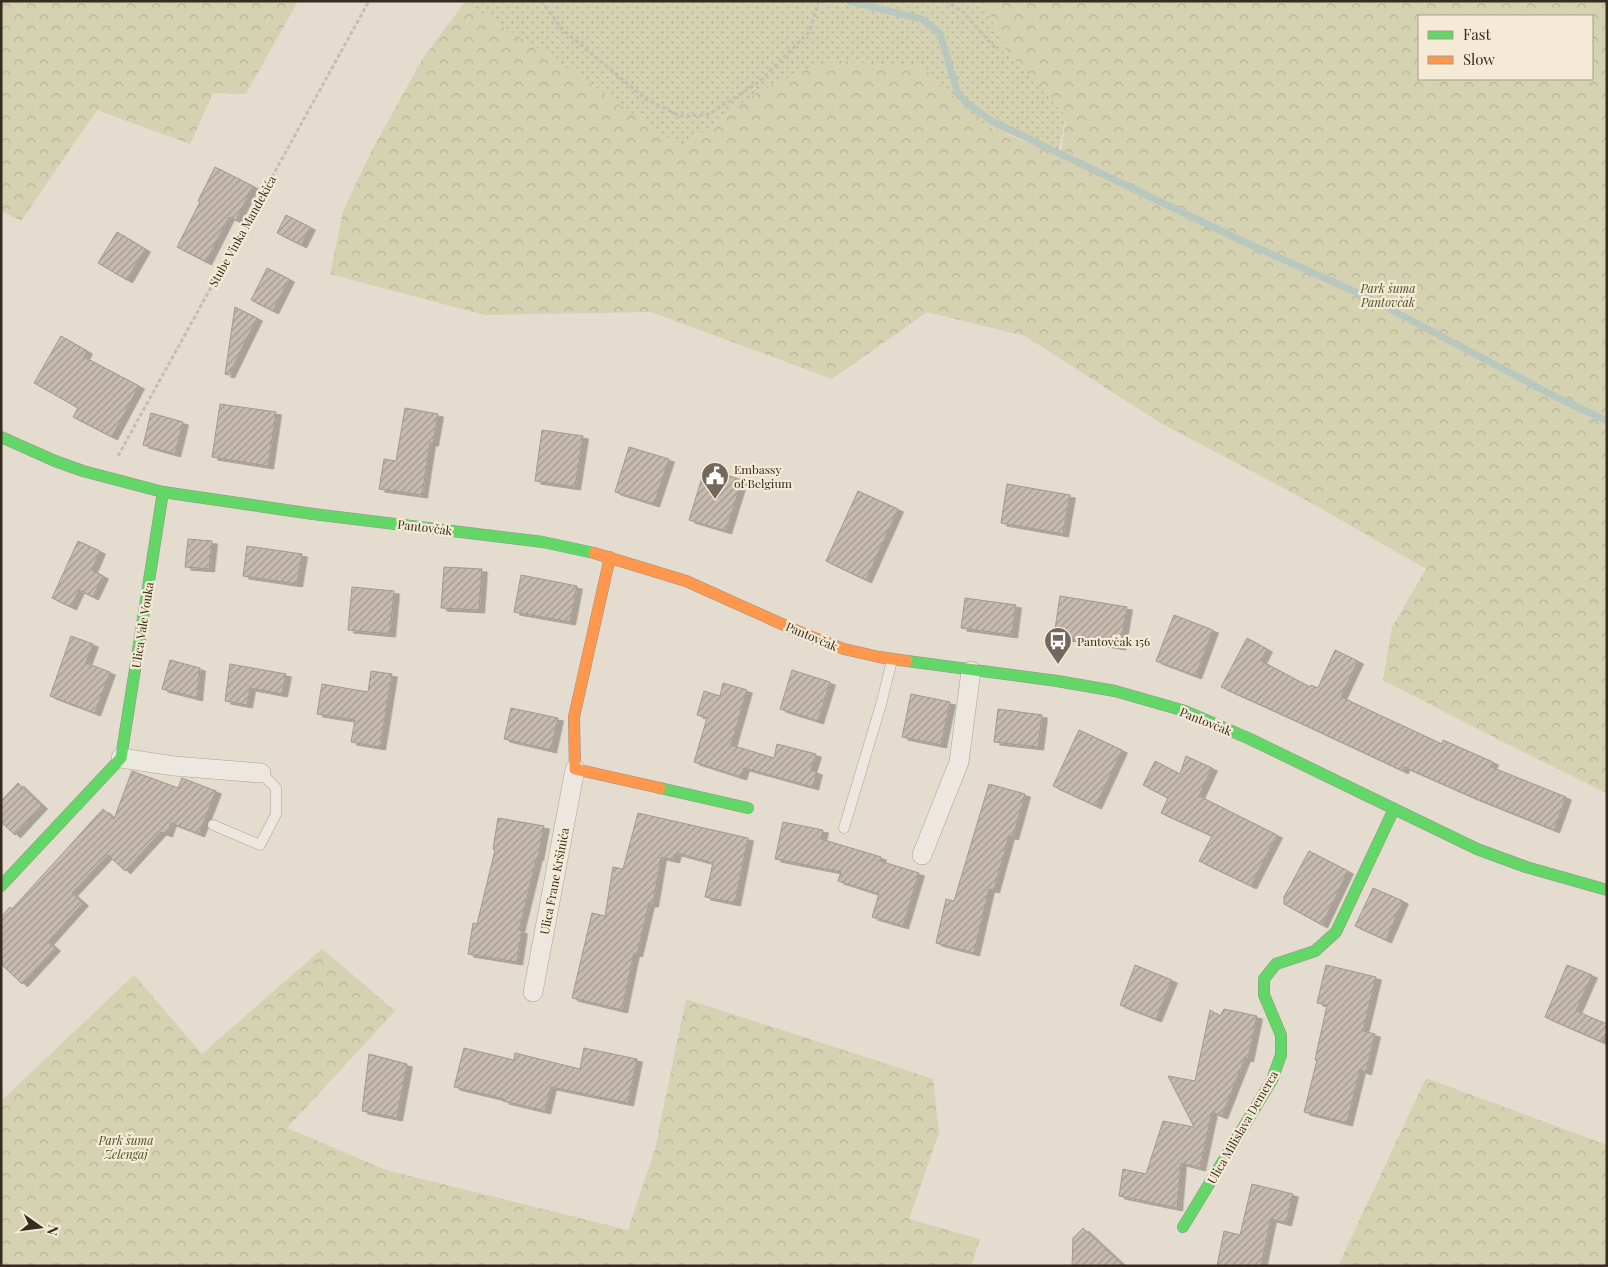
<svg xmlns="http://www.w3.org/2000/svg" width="1608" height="1267" font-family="'Playfair Display',serif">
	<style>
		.grass { fill: url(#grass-dots) }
		.forest { fill: url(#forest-crowns); fill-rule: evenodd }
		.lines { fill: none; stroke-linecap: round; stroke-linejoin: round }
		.stream { stroke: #b9c8bf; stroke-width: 7 }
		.building { fill: url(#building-hatch); stroke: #a4988d; filter: url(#shadow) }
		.lane-casing { stroke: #a9a197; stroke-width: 11 }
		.street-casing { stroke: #a9a197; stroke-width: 20 }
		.fast-casing { stroke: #999186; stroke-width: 12 }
		.slow-casing { stroke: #999186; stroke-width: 12 }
		.path { stroke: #c4beb6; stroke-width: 3; stroke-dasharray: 4 2.5; stroke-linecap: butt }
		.lane { stroke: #ece7df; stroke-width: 10 }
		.street { stroke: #ece7df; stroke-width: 19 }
		.fast { stroke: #63d668; stroke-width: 11 }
		.slow { stroke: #ff974d; stroke-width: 11 }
		.labels { text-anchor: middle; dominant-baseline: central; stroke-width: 4.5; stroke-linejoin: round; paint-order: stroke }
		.street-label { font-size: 12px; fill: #372a1f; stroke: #f4ead5 }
		.park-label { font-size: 12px; font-style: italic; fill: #495327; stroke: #f4ead5 }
		.poi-label { font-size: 12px; fill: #372a1f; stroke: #f4ead5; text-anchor: start }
	</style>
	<defs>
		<pattern id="grass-dots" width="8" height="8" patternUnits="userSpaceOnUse" patternTransform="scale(1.25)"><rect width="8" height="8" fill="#d4d2b1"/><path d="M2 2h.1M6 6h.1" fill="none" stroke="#b7b498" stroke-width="1.8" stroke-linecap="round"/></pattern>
		<pattern id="forest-crowns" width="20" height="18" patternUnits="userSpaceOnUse" patternTransform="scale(1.25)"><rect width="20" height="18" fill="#d4d2b1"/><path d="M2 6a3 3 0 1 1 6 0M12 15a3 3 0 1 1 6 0" fill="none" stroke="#b7b498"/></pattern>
		<pattern id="building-hatch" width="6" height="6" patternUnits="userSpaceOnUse" patternTransform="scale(1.25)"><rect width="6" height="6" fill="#c7bbaf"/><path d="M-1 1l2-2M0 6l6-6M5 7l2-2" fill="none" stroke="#a2988e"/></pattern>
		<filter id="shadow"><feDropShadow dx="5.5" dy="3" stdDeviation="0" flood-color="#0004"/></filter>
	</defs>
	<rect width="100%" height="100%" fill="#e4dcce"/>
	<path class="grass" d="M 465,1 L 983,1 L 1007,52 L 1066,116 L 1058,153 L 984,125 L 922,67 L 759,91 L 682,148 L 550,56 L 464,3 Z"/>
	<g class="forest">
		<path d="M 1,1 L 298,1 L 246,94 L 213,93 L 190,144 L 97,110 L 21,221 L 1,211 Z"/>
		<path d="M 983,1 L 1607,1 L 1607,793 L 1509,745 L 1383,680 L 1392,627 L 1426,569 L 1315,505 L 1159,422 L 1025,336 L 927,312 L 832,379 L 651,312 L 485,315 L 330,274 L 343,211 L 372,150 L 423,58 L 464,3 L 550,56 L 682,148 L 759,91 L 828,60 L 922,67 L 984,125 L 1061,156 L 1066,116 L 1007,52 ZM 1419,16 L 1592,16 L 1592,79 L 1419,79 Z"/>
		<path d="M 322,949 L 395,1011 L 287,1128 L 386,1170 L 628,1230 L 655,1149 L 686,999 L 933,1079 L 939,1133 L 909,1219 L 980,1239 L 971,1266 L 1,1266 L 1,1101 L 134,975 L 202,1054 Z"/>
		<path d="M 1426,1078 L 1607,1145 L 1607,1266 L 1338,1266 Z"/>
	</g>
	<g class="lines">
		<path class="stream" d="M 849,1 L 922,19 L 940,34 L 958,94 L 969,105 L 992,121 L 1238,239 L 1371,299 L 1554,396 L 1607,421"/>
	</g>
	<g class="building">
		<path d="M 215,167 L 253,186 L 236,220 L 229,217 L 206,262 L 177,247 L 200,202 L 198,201 Z"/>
		<path d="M 286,215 L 310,227 L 301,245 L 277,233 Z"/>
		<path d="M 117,232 L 145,249 L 127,280 L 98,263 Z"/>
		<path d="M 267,268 L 289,279 L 273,311 L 251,300 Z"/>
		<path d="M 235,307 L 257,318 L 229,375 L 225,374 Z"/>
		<path d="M 61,336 L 87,351 L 84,357 L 139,386 L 112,437 L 73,417 L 78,408 L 34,383 Z"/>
		<path d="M 220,404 L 276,412 L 268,466 L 212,457 Z"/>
		<path d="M 405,408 L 438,414 L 433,443 L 430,443 L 422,495 L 379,489 L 384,459 L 396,461 Z"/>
		<path d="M 151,413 L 183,422 L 175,454 L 143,445 Z"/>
		<path d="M 542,430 L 583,436 L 575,487 L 535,481 Z"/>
		<path d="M 629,447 L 669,459 L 654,504 L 615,492 Z"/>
		<path d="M 705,468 L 742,480 L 726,531 L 689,520 Z"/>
		<path d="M 1007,484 L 1070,495 L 1063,534 L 1001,523 Z"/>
		<path d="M 858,491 L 898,509 L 866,580 L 826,561 Z"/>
		<path d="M 188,539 L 212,541 L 209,569 L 185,567 Z"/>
		<path d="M 78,541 L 100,551 L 92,570 L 103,576 L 93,597 L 79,590 L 71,607 L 52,598 Z"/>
		<path d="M 247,546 L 302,554 L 297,584 L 243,576 Z"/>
		<path d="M 444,567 L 482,569 L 479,610 L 441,608 Z"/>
		<path d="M 521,575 L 577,586 L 570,622 L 514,612 Z"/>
		<path d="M 352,587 L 394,591 L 390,634 L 348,630 Z"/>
		<path d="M 1060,596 L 1127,607 L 1120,647 L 1054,636 Z"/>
		<path d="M 965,598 L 1016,605 L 1012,635 L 961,628 Z"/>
		<path d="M 1174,615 L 1213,630 L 1196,676 L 1156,661 Z"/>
		<path d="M 71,636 L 93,644 L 86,663 L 110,672 L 95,713 L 50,696 Z"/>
		<path d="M 1247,638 L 1267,649 L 1261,661 L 1310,687 L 1311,685 L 1318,688 L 1335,650 L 1358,661 L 1341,697 L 1442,744 L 1443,740 L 1493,762 L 1491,767 L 1566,797 L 1554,830 L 1472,797 L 1404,767 L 1403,771 L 1294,720 L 1221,687 Z"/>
		<path d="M 170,660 L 200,668 L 197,698 L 162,689 Z"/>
		<path d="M 230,664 L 286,674 L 282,694 L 250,688 L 247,705 L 225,701 Z"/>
		<path d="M 792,670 L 830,682 L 818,721 L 780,709 Z"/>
		<path d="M 371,671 L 392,674 L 380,747 L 351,742 L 355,720 L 317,714 L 322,684 L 368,692 Z"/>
		<path d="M 723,683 L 747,690 L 731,745 L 774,758 L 777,744 L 816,754 L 811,770 L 817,772 L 813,787 L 744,768 L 741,777 L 694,762 L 707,718 L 697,715 L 704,691 L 720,696 Z"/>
		<path d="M 911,694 L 950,702 L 941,745 L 902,737 Z"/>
		<path d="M 511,708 L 558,718 L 551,750 L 504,739 Z"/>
		<path d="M 998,709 L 1042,715 L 1038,747 L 994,742 Z"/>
		<path d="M 1079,730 L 1122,750 L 1096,806 L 1053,786 Z"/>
		<path d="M 1186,756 L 1212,768 L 1199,796 L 1277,835 L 1251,886 L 1199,861 L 1212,836 L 1161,813 L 1168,798 L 1143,785 L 1155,761 L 1180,774 Z"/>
		<path d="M 132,771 L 178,788 L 182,778 L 216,791 L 199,834 L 171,823 L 167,834 L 161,832 L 125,871 L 108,855 L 72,893 L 83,903 L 48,942 L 55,948 L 22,984 L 1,964 L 1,917 L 10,907 L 12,909 L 103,809 L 114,819 Z"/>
		<path d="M 18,783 L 42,806 L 15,835 L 1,822 L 1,801 Z"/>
		<path d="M 989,784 L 1025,794 L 1013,837 L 1009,836 L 994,890 L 989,889 L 974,953 L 936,943 L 946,899 L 954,901 Z"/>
		<path d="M 638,813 L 748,838 L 735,903 L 705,897 L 713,863 L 676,853 L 674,860 L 661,857 L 653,904 L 649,904 L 637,954 L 634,953 L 622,1010 L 572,998 L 592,913 L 605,916 L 613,867 L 623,869 Z"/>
		<path d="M 498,818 L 544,826 L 538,858 L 537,857 L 519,930 L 522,931 L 517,962 L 468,954 L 473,923 L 477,924 L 495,850 L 493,849 Z"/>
		<path d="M 783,822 L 823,830 L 821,839 L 881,857 L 880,861 L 919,873 L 903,926 L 872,917 L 879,894 L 838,881 L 841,872 L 775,859 Z"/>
		<path d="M 1309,851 L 1348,871 L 1322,925 L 1284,904 L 1284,897 Z"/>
		<path d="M 1373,888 L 1403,901 L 1386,940 L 1355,926 Z"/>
		<path d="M 1135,965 L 1172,980 L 1156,1019 L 1120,1005 Z"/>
		<path d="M 1326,965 L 1376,977 L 1363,1031 L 1375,1034 L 1366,1072 L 1360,1070 L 1347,1123 L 1304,1112 L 1317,1060 L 1315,1060 L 1327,1005 L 1317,1003 Z"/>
		<path d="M 1567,965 L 1592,975 L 1576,1011 L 1607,1024 L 1607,1032 L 1602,1042 L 1545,1017 Z"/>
		<path d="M 1224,1009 L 1257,1016 L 1248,1059 L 1245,1058 L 1222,1116 L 1212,1112 L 1200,1168 L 1181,1163 L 1177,1208 L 1119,1196 L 1123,1169 L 1146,1174 L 1163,1121 L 1194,1127 L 1168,1076 L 1195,1081 L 1210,1010 L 1220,1016 Z"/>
		<path d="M 464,1048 L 514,1060 L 515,1053 L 580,1069 L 584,1048 L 637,1059 L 628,1103 L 551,1087 L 545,1111 L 503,1101 L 504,1099 L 454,1087 Z"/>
		<path d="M 369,1054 L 407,1064 L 397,1118 L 362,1111 Z"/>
		<path d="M 1252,1184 L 1293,1194 L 1286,1223 L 1271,1219 L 1261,1266 L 1217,1266 L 1224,1231 L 1240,1235 Z"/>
		<path d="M 1083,1228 L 1124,1266 L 1072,1266 L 1073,1238 Z"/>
	</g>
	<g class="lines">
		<defs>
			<g id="lane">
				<path d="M 213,825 L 260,845 L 276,814 L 276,788 L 261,773"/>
				<path d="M 844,828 L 882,701 L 892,660"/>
			</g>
			<g id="street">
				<path d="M 121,758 L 174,766 L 261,773"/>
				<path d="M 922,855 L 959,762 L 971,671"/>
				<path d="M 533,992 L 575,769"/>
			</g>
			<g id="fast">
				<path d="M 1,437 L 55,461 L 83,471 L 163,492 L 313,514 L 543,542 L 594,553"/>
				<path d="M 907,661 L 1057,681 L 1115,691 L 1185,711 L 1250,739 L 1477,849 L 1526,867 L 1607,890"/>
				<path d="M 660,788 L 748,808"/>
				<path d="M 1,886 L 121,758 L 163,492"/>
				<path d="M 1183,1227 L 1272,1080 L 1281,1055 L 1281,1035 L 1264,995 L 1264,979 L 1276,964 L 1315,951 L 1336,932 L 1394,809"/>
			</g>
			<g id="slow">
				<path d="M 594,553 L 686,581 L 804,634 L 844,649 L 879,657 L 907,661"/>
				<path d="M 610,557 L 574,717 L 575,769 L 660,788"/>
			</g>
		</defs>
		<use href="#lane" class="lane-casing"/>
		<use href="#street" class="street-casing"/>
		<use href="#fast" class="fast-casing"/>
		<use href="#slow" class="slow-casing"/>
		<g class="path">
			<path d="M 541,1 L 563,30 L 646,99 L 680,116 L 708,115 L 759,82 L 809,32 L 819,1"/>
			<path d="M 945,1 L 963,12 L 997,50"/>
			<path d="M 118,456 L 369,1"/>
		</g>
		<use href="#lane" class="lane"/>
		<use href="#street" class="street"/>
		<use href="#fast" class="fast"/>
		<use href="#slow" class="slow"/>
	</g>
	<defs>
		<symbol id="civic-pin" viewBox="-11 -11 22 30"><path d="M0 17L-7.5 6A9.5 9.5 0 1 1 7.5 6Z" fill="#74685c" stroke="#f4ead5"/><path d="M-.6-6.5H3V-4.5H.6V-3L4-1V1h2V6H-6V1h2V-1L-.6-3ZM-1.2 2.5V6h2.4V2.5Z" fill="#fff"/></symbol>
		<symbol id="bus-pin" viewBox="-11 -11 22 30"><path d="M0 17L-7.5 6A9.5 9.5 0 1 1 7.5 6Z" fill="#74685c" stroke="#f4ead5"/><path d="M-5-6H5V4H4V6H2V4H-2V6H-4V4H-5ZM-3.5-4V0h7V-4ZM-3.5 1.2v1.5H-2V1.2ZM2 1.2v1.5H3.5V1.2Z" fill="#fff"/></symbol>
	</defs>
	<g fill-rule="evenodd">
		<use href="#civic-pin" x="699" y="460" width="32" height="43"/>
		<use href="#bus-pin" x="1042" y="625" width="32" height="43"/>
	</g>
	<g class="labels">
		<g class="street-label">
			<text transform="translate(242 231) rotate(-61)">Stube Vinka Mandekića</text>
			<text transform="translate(425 527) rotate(7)">Pantovčak</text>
			<text transform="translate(142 625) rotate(-81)">Ulica Vale Vouka</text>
			<text transform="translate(812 636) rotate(23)">Pantovčak</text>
			<text transform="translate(1206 721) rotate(22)">Pantovčak</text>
			<text transform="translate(554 881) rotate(-79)">Ulica Frane Kršinića</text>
			<text transform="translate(1242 1127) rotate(-60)">Ulica Milislava Demerca</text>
		</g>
		<g class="park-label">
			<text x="1388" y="288">Park šuma<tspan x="1388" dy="14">Pantovčak</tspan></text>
			<text x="126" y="1140">Park šuma<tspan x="126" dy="14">Zelengaj</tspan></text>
		</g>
		<g class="poi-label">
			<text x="734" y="469">Embassy<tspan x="734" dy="14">of Belgium</tspan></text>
			<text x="1077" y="641">Pantovčak 156</text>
		</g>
	</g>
	<rect width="1608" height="1267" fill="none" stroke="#372a1f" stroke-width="5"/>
	<rect x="1418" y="15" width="175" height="65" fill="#f4ead5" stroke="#a89d8c"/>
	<rect x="1428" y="31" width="25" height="8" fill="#63d668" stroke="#a89d8c"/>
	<text x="1463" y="40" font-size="15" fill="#372a1f">Fast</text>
	<rect x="1428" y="56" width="25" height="8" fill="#ff974d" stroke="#a89d8c"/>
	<text x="1463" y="65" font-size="15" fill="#372a1f">Slow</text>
	<g transform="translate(40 1227) rotate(104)" stroke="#f4ead5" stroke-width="4" paint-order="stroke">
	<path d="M0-4L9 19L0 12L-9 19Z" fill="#372a1f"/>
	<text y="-8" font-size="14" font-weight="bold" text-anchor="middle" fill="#372a1f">N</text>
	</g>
</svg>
